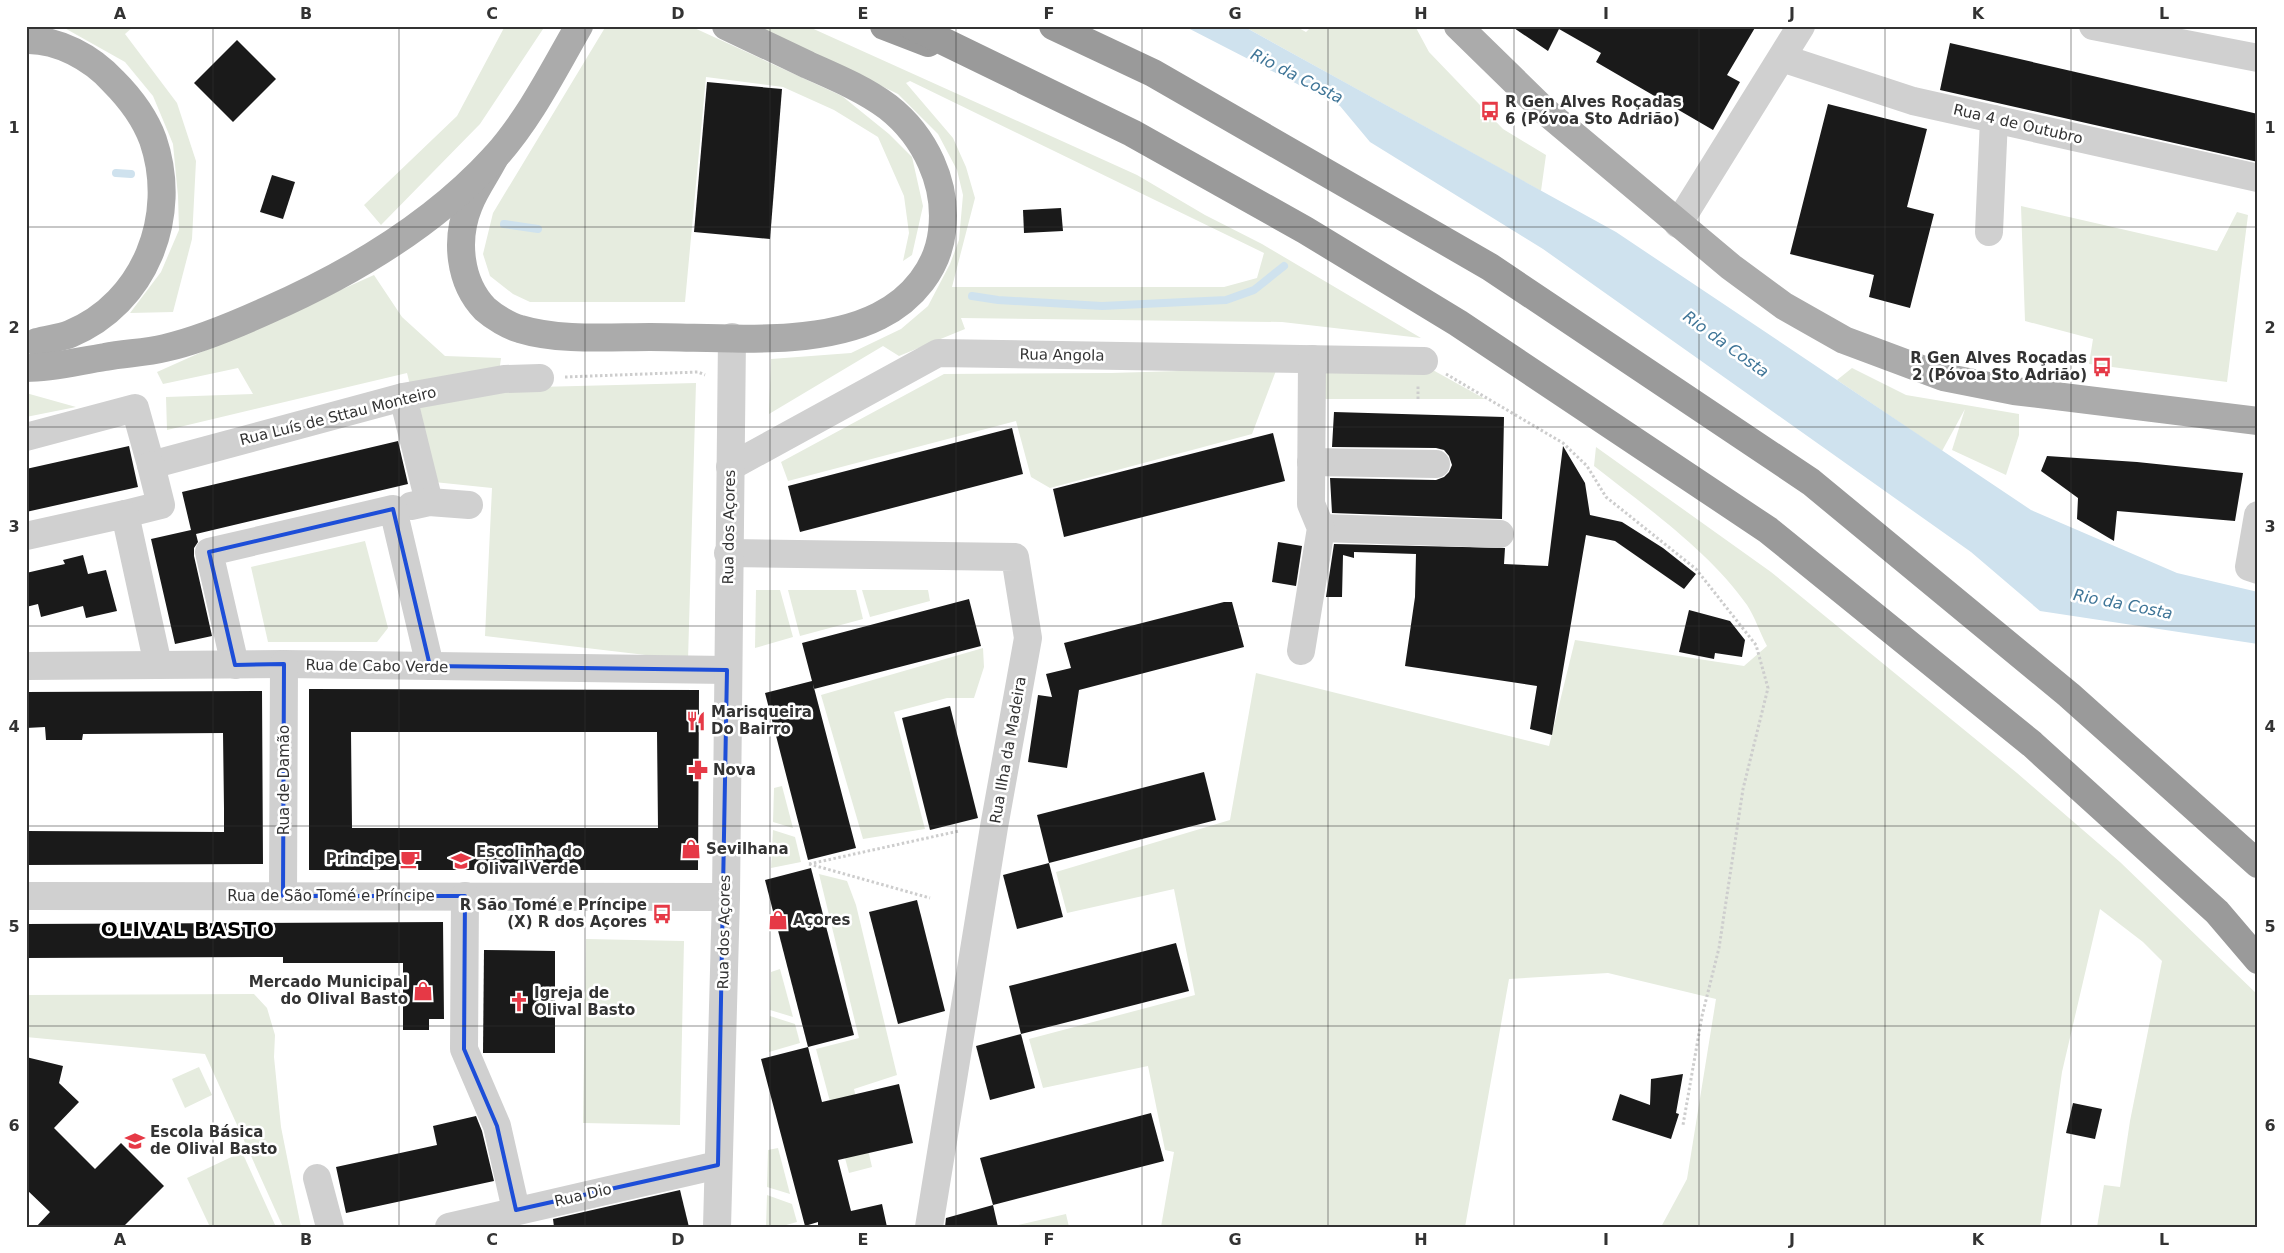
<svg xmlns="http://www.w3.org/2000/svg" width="2284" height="1253" font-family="'DejaVu Sans',sans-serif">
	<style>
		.green { fill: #e6ecdf; fill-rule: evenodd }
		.water { fill: #cfe2ee }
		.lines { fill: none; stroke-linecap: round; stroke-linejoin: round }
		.stream { stroke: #cfe2ee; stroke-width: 8 }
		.building { fill: #1a1a1a; fill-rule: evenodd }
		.path { stroke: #cdcdcd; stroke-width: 3; stroke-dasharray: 2.5 2.5; stroke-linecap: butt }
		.minor { stroke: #d0d0d0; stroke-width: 28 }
		.major { stroke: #ababab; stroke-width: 28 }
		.highway { stroke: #9a9a9a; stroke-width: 28 }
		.marked { fill: none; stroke: #1d4ed8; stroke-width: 4; stroke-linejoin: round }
		.grid { fill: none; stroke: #333; stroke-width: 1; stroke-opacity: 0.55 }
		.labels { text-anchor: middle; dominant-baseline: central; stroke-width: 5; stroke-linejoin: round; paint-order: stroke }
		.poi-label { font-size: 15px; font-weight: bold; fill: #333; stroke: #fff; text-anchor: start }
		.street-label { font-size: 15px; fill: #333; stroke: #fff }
		.water-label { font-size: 16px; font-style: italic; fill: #3f7597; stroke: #fff }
		.district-label { font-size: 20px; font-weight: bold; letter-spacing: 1px; fill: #000; stroke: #fff }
		.neatline { fill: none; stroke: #333; stroke-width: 2 }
		.grid-label { font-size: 16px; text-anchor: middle; font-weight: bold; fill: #333 }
	</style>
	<rect width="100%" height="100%" fill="#fff"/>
	<g class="green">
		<path d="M 61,26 L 134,26 L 125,34 L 177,103 L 196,161 L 192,239 L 173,312 L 130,313 L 161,272 L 179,230 L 178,196 L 173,144 L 153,96 L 125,62 Z"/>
		<path d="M 505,26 L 545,26 L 480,124 L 381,225 L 364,205 L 457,116 Z"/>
		<path d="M 606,26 L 690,26 L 842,96 L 889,134 L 912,157 L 923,206 L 912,255 L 903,261 L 909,233 L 904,196 L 878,137 L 834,110 L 783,87 L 706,77 L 685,302 L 530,302 L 513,294 L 490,276 L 483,254 L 493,213 Z"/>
		<path d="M 756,26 L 807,26 L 1137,175 L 1205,215 L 1262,244 L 1421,338 L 1282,322 L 961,318 L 965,329 L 899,356 L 883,346 L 769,414 L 771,359 L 851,353 L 901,329 L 928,306 L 950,264 L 959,240 L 963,195 L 957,170 L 938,134 L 898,94 ZM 910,81 L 1264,253 L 1257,278 L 1224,287 L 952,287 L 975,198 L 966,167 L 953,138 L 906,83 Z"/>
		<path d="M 1243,26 L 1295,26 L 1306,32 L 1312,26 L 1415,26 L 1429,52 L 1503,129 L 1546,155 L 1541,191 Z"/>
		<path d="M 2021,206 L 2217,251 L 2237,212 L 2248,215 L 2227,382 L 2089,364 L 2093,339 L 2025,321 Z"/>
		<path d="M 374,275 L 402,317 L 445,356 L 501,358 L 497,388 L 696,383 L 688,660 L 485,636 L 492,488 L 434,482 L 407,373 L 167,430 L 166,397 L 253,394 L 238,368 L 163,384 L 157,372 Z"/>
		<path d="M 1277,368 L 1252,434 L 1050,488 L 1031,477 L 1016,421 L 788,481 L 781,462 L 944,374 L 1111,373 Z"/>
		<path d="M 1852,368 L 1906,395 L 2019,414 L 2019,435 L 2006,475 L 1952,450 L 1965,409 L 1942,451 L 1837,380 Z"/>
		<path d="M 1431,369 L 1485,399 L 1318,399 L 1320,371 Z"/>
		<path d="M 26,393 L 76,407 L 26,417 Z"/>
		<path d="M 1596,447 L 1771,572 L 2017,773 L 2120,862 L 2258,995 L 2258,1227 L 2097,1227 L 2104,1185 L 2120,1187 L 2130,1121 L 2162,961 L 2143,942 L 2100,909 L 2062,1072 L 2040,1227 L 1661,1227 L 1687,1179 L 1716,999 L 1608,973 L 1509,979 L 1465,1227 L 1161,1227 L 1174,1152 L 1165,1150 L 1148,1066 L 1043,1088 L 1029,1039 L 1195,995 L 1174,889 L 1067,913 L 1056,872 L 1230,820 L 1256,673 L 1549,746 L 1575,640 L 1744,666 L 1767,646 C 1760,633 1755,617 1747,605 C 1710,552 1645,506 1594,466 Z"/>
		<path d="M 365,541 L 388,628 L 377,642 L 268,642 L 251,567 Z"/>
		<path d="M 756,590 L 780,590 L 793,637 L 755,648 Z"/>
		<path d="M 788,590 L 856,590 L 863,619 L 800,636 Z"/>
		<path d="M 862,590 L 928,590 L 930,601 L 870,617 Z"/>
		<path d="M 983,648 L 984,667 L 974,698 L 947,698 L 894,712 L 925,829 L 863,839 L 821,695 Z"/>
		<path d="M 782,786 L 793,828 L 773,822 L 774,788 Z"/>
		<path d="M 773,830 L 795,837 L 801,862 L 771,868 Z"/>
		<path d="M 819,874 L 847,881 L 856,905 L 897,1075 L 854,1089 L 872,1167 L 849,1173 L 816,1049 L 859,1038 Z"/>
		<path d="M 586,939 L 684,941 L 680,1125 L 583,1123 Z"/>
		<path d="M 780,969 L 793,1017 L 770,1010 L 771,972 Z"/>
		<path d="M 254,994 L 267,1008 L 275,1035 L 274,1057 L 281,1127 L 301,1227 L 283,1227 L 205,1054 L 26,1037 L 26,995 Z"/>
		<path d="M 770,1016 L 795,1024 L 800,1043 L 769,1052 Z"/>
		<path d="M 199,1067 L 212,1095 L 185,1108 L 172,1079 Z"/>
		<path d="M 778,1148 L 790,1194 L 767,1187 L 768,1150 Z"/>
		<path d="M 242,1152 L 276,1227 L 210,1227 L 187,1178 Z"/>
		<path d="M 767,1195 L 792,1204 L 797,1222 L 779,1227 L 766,1227 Z"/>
		<path d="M 1066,1214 L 1069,1227 L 1010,1227 Z"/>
	</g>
	<path class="water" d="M 1184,26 L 1243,26 L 1616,232 L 2031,510 L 2177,573 L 2258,592 L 2258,644 L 2040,611 L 1971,552 L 1543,249 L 1370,142 L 1340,106 Z"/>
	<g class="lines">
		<g class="stream">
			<path d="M 116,173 L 131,174"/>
			<path d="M 504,224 L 538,229"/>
			<path d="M 972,296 L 998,300 L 1102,306 L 1226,300 L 1254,290 L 1284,266"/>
		</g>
	</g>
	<g class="building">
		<path d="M 1511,26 L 1756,26 L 1727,75 L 1740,82 L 1713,130 L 1596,62 L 1601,53 L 1559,29 L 1548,51 Z"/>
		<path d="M 237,40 L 276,79 L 233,122 L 194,83 Z"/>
		<path d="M 1950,43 L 2258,114 L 2258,162 L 1940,90 Z"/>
		<path d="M 707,82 L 782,89 L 770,239 L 694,232 Z"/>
		<path d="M 1828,104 L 1927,129 L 1907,207 L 1934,214 L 1910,308 L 1869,297 L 1874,275 L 1790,254 Z"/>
		<path d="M 272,175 L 295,182 L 283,219 L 260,212 Z"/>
		<path d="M 1061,208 L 1063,231 L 1024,233 L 1023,210 Z"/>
		<path d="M 1334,412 L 1504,417 L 1502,519 L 1332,513 L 1330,478 L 1436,480 L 1444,477 L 1449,472 L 1452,465 L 1449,456 L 1444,450 L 1436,448 L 1332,447 Z"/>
		<path d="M 1012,428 L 1023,474 L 800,532 L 788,486 Z"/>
		<path d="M 1273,433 L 1285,481 L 1064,537 L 1053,489 Z"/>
		<path d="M 398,441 L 408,484 L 196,534 L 198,542 L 194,548 L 194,556 L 212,636 L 175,644 L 151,539 L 191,530 L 182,492 Z"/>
		<path d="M 129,446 L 138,487 L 26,512 L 26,469 Z"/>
		<path d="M 1563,446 L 1585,483 L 1590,515 L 1622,522 L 1663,548 L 1696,574 L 1684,589 L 1615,541 L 1586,535 L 1552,735 L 1530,729 L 1537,686 L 1405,666 L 1415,597 L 1416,554 L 1354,552 L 1354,558 L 1343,555 L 1342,597 L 1326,597 L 1334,544 L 1505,548 L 1504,564 L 1548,566 Z"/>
		<path d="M 2047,456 L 2137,462 L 2243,473 L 2235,521 L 2117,511 L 2114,541 L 2077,519 L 2078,498 L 2041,471 Z"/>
		<path d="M 1278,542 L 1302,546 L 1296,586 L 1272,582 Z"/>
		<path d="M 83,555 L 88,574 L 106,570 L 117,611 L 86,618 L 83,606 L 41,617 L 38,604 L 26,607 L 26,573 L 65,564 L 63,560 Z"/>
		<path d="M 969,599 L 981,646 L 814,689 L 813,684 L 856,848 L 808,860 L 765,693 L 812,681 L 802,643 Z"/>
		<path d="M 1224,602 L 1232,602 L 1244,647 L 1079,690 L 1067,768 L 1028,762 L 1038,695 L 1052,697 L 1046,674 L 1071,668 L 1064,643 Z"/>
		<path d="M 1689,610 L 1730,621 L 1745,640 L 1742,657 L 1715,653 L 1714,659 L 1679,652 Z"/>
		<path d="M 309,689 L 699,690 L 698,870 L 309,870 ZM 351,732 L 657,732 L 658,828 L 352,828 Z"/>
		<path d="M 262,691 L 263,864 L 26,865 L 26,831 L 224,832 L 224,808 L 223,733 L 83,734 L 82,740 L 46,740 L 45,727 L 26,728 L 26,692 Z"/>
		<path d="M 950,706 L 978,818 L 930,830 L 902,718 Z"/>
		<path d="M 1204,772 L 1216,820 L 1049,863 L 1037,815 Z"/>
		<path d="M 1049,863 L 1063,917 L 1017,929 L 1003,875 Z"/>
		<path d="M 811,868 L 854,1035 L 808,1047 L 765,880 Z"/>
		<path d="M 917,900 L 945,1011 L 898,1024 L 869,912 Z"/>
		<path d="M 443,922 L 444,1019 L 429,1019 L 429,1030 L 403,1030 L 403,963 L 283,963 L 283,957 L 26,958 L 26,924 Z"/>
		<path d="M 1176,943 L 1189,991 L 1021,1034 L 1009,986 Z"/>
		<path d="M 484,950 L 555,951 L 555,1053 L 483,1053 Z"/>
		<path d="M 1021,1034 L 1035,1088 L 990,1100 L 976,1046 Z"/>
		<path d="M 808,1047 L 822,1102 L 899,1084 L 913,1143 L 838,1160 L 851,1211 L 882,1204 L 887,1227 L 818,1227 L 818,1222 L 805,1226 L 761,1059 Z"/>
		<path d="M 26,1057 L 63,1066 L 59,1083 L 79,1102 L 54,1128 L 95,1169 L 121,1143 L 164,1186 L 123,1227 L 36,1227 L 50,1212 L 26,1189 Z"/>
		<path d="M 1683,1074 L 1676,1113 L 1679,1114 L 1671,1139 L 1612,1120 L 1620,1094 L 1650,1105 L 1651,1079 Z"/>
		<path d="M 2073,1103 L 2102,1109 L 2095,1139 L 2066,1133 Z"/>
		<path d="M 1151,1113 L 1164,1161 L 993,1205 L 980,1158 Z"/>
		<path d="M 476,1116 L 482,1131 L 494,1181 L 346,1213 L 336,1167 L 437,1145 L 433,1126 Z"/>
		<path d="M 680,1190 L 689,1227 L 554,1227 L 553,1219 Z"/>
		<path d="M 993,1205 L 998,1227 L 945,1227 L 946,1218 Z"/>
	</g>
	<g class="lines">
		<g class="path">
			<path d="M 1446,374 L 1563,443 L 1587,466 L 1606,497 L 1696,569 L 1756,645 L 1768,688 L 1743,789 L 1719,948 L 1702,1016 L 1683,1125"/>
			<path d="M 565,377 L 698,372 L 705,375"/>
			<path d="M 1418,399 L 1418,386"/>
			<path d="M 809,864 L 959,831"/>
			<path d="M 809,864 L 930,898"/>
		</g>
		<g class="minor">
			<path d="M 2093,26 L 2258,58"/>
			<path d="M 1782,58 L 1913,101 L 2258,178"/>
			<path d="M 1678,224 L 1801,26"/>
			<path d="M 1989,232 L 1994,119"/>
			<path d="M 403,397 L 429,502"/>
			<path d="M 26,437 L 135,408 L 151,465 L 403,397 L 504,379 L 540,378"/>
			<path d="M 1311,462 L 1436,464"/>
			<path d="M 730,467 L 938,353 L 1424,361"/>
			<path d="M 411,506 L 429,502 L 469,505"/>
			<path d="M 125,514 L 161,505 L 151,465"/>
			<path d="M 2258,515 L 2249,567 L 2258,570"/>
			<path d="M 1321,528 L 1500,534"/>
			<path d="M 26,536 L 125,514 L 158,665"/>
			<path d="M 728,553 L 1015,557 L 1028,638 L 994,827 L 929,1227"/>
			<path d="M 1301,651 L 1321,528 L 1311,504 L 1312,359"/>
			<path d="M 235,665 L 209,552 L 393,509 L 430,666"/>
			<path d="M 26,666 L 284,664 L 727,670"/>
			<path d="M 26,896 L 726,897"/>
			<path d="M 283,896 L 284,664"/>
			<path d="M 465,896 L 464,1049 L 497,1126 L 516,1210"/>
			<path d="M 317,1178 L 330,1227"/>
			<path d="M 449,1227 L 718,1165"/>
			<path d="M 717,1227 L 726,897 L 732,337"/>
		</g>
		<g class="major">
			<path d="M 1458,26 L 1545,111 L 1731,267 L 1784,306 L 1844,340 L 1943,377 L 2014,391 L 2258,421"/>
			<path d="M 26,40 C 58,39 92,58 113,81 C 130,98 145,118 153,140 C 179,216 145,303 70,334 C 60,338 47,339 37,342"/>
			<path d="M 495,157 C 487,173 475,189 469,205 C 455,239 459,282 485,309 C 494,317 509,326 520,329 C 559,341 610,337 650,337 C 720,337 816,348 879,316 C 913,299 938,268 942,231 C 948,184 925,136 888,107 C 864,89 835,77 808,65 C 781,52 753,39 726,26"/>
			<path d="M 26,368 C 53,368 79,361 105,357 C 125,353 145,353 165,348 C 200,340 235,325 268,310 C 352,273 433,225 495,157 C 530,118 553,71 579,26"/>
		</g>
		<g class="highway">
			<path d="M 884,26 L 928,43"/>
			<path d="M 912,26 L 1132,133 L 1305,230 L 1458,323 L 1768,530 L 2032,744 L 2217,912 L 2258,960"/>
			<path d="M 1053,26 L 1153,73 L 1490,267 L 1811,482 L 2069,695 L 2258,864"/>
		</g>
	</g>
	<path class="marked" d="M 393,509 L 430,666 L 727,670 L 718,1165 L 516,1210 L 497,1126 L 464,1049 L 465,896 L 283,896 L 284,664 L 235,665 L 209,552 Z"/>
	<path class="grid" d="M 213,26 L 213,1227M 399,26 L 399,1227M 585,26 L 585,1227M 770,26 L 770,1227M 956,26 L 956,1227M 1142,26 L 1142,1227M 1328,26 L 1328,1227M 1514,26 L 1514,1227M 1699,26 L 1699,1227M 1885,26 L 1885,1227M 2071,26 L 2071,1227M 26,227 L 2258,227M 26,427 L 2258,427M 26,626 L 2258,626M 26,826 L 2258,826M 26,1026 L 2258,1026"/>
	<defs>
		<symbol id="bus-bare" viewBox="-9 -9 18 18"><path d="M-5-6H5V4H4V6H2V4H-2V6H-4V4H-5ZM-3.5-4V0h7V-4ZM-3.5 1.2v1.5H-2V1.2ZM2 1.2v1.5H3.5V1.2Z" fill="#e63946" stroke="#fff" stroke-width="2.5" paint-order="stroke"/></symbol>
		<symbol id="restaurant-bare" viewBox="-9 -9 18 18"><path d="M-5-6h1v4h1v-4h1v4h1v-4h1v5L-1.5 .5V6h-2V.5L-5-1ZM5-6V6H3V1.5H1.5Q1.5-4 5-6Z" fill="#e63946" stroke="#fff" stroke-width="2.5" paint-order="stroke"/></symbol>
		<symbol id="pharmacy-bare" viewBox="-9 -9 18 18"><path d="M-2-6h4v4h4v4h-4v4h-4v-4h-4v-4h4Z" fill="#e63946" stroke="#fff" stroke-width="2.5" paint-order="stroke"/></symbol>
		<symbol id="shop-bare" viewBox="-9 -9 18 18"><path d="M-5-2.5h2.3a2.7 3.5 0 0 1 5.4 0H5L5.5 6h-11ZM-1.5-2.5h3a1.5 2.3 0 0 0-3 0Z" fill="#e63946" stroke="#fff" stroke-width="2.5" paint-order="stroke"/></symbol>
		<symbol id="cafe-bare" viewBox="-9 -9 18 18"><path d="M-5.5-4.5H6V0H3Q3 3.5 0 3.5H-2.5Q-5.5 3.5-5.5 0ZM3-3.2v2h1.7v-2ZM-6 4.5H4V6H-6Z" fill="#e63946" stroke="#fff" stroke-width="2.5" paint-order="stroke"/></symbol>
		<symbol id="school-bare" viewBox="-9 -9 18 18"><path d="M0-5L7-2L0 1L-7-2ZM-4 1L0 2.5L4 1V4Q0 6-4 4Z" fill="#e63946" stroke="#fff" stroke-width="2.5" paint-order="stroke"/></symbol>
		<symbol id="church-bare" viewBox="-9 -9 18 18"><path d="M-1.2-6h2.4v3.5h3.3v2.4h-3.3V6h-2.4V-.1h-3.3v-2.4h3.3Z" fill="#e63946" stroke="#fff" stroke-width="2.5" paint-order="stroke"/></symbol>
	</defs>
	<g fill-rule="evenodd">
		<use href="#bus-bare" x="1476" y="97" width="28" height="28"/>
		<use href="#bus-bare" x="2088" y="353" width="28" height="28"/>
		<use href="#restaurant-bare" x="682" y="707" width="28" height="28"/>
		<use href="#pharmacy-bare" x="684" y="756" width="28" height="28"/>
		<use href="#shop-bare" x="677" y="835" width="28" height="28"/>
		<use href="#cafe-bare" x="396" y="845" width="28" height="28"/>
		<use href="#school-bare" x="447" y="847" width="28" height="28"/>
		<use href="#bus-bare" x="648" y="900" width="28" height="28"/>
		<use href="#shop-bare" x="764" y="906" width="28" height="28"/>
		<use href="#shop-bare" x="409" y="977" width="28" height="28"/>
		<use href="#church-bare" x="505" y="988" width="28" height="28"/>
		<use href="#school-bare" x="121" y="1127" width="28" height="28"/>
	</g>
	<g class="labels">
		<g class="poi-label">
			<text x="1505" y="102">R Gen Alves Roçadas<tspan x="1505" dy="17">6 (Póvoa Sto Adrião)</tspan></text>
			<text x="2087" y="358" text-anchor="end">R Gen Alves Roçadas<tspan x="2087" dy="17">2 (Póvoa Sto Adrião)</tspan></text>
			<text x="711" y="712">Marisqueira<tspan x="711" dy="17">Do Bairro</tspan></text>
			<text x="713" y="770">Nova</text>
			<text x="706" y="849">Sevilhana</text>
			<text x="476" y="852">Escolinha do<tspan x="476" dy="17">Olival Verde</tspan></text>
			<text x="395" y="859" text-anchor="end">Principe</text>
			<text x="647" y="905" text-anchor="end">R São Tomé e Príncipe<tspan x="647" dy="17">(X) R dos Açores</tspan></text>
			<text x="793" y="920">Açores</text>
			<text x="408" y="982" text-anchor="end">Mercado Municipal<tspan x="408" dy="17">do Olival Basto</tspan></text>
			<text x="534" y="993">Igreja de<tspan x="534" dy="17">Olival Basto</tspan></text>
			<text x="150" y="1132">Escola Básica<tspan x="150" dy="17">de Olival Basto</tspan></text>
		</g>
		<g class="street-label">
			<text transform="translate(2018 124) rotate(13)">Rua 4 de Outubro</text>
			<text transform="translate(1062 355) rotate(1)">Rua Angola</text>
			<text transform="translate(338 416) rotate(-14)">Rua Luís de Sttau Monteiro</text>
			<text transform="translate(729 527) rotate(-89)">Rua dos Açores</text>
			<text transform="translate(377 666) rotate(1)">Rua de Cabo Verde</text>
			<text transform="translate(1008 750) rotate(-80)">Rua Ilha da Madeira</text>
			<text transform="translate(284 780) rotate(-90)">Rua de Damão</text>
			<text x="331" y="896">Rua de São Tomé e Príncipe</text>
			<text transform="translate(724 932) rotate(-89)">Rua dos Açores</text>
			<text transform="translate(583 1195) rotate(-13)">Rua Dio</text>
		</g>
		<g class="water-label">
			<text transform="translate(1297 76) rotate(27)">Rio da Costa</text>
			<text transform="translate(1726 344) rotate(36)">Rio da Costa</text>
			<text transform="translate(2123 604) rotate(11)">Rio da Costa</text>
		</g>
		<g class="district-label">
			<text x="188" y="929">OLIVAL BASTO</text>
		</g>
	</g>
	<rect width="2284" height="1253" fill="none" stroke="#ffffff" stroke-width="55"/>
	<rect x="28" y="28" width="2228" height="1198" class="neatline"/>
	<g class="grid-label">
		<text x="120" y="19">A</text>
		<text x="306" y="19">B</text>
		<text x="492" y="19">C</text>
		<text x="678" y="19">D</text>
		<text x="863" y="19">E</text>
		<text x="1049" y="19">F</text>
		<text x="1235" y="19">G</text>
		<text x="1421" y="19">H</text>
		<text x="1606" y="19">I</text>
		<text x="1792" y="19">J</text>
		<text x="1978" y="19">K</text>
		<text x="2164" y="19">L</text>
		<text x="14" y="133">1</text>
		<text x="2270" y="133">1</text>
		<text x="14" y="333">2</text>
		<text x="2270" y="333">2</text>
		<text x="14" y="532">3</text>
		<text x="2270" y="532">3</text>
		<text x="14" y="732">4</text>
		<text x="2270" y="732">4</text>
		<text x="14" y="932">5</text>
		<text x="2270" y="932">5</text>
		<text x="14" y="1131">6</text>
		<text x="2270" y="1131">6</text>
		<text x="120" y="1245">A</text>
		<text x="306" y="1245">B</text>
		<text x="492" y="1245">C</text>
		<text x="678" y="1245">D</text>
		<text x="863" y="1245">E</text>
		<text x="1049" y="1245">F</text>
		<text x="1235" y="1245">G</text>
		<text x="1421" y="1245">H</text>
		<text x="1606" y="1245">I</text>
		<text x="1792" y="1245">J</text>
		<text x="1978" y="1245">K</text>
		<text x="2164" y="1245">L</text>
	</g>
</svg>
